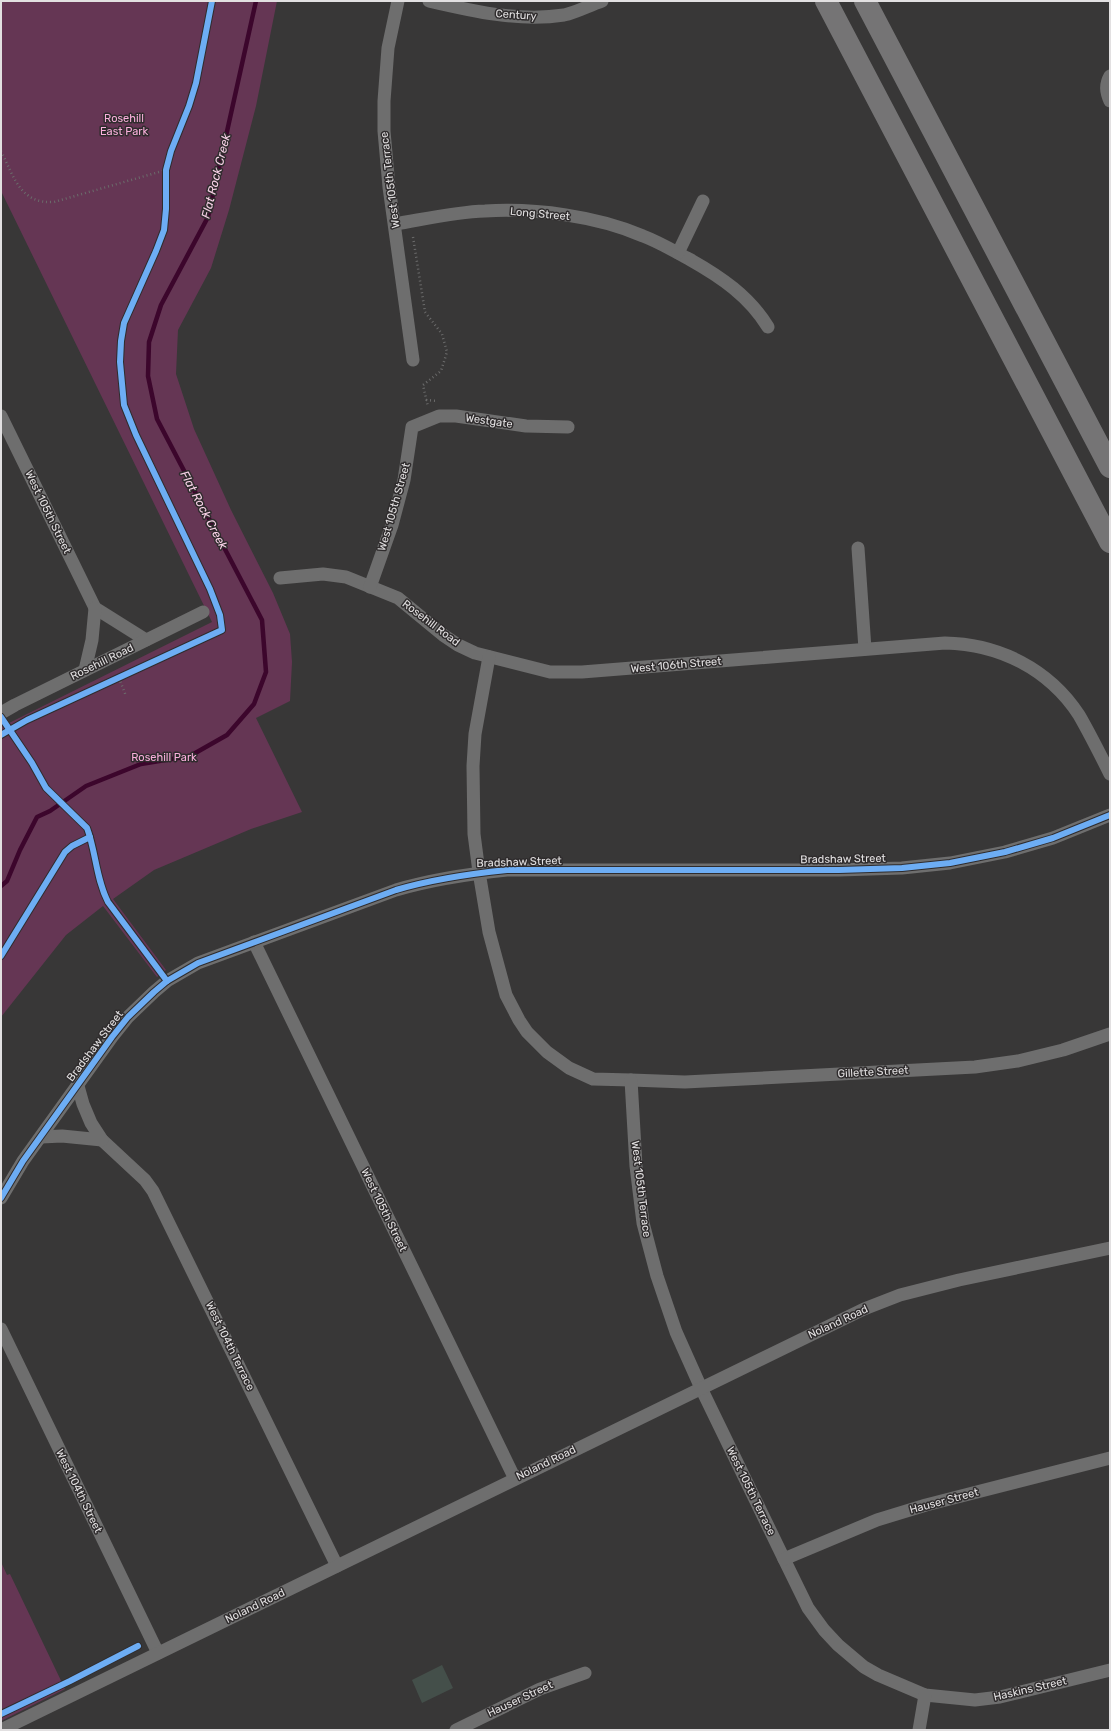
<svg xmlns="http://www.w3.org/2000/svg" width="1111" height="1731" font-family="Rubik,sans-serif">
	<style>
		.green { fill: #653654 }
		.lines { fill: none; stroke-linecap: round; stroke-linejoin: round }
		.stream { stroke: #3c062c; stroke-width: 4.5 }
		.building { fill: #444f4a }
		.path { stroke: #6b6b6b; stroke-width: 2.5; stroke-dasharray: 1 3; stroke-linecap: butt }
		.street { stroke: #6e6e6e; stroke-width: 13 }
		.highway { stroke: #757475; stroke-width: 22 }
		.cycleway-casing { stroke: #2f2c2d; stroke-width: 8 }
		.cycleway { stroke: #6dadf4; stroke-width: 6 }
		.labels { text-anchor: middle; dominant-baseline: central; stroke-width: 3; stroke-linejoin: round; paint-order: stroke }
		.street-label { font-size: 11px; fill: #e2e0e1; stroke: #2f2c2d }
		.park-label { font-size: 11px; fill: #fbb0dd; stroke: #2f2c2d }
		.water-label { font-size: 12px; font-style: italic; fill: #f9d2e8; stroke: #2f2c2d }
	</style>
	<rect width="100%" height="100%" fill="#383737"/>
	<g class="green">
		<path d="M 1,1 L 277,1 L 256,106 L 229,210 L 211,268 L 178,330 L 176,374 L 194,429 L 231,510 L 273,593 L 290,634 L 292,662 L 290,701 L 256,718 L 302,812 L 251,829 L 154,870 L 113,899 L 166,970 L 157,977 L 103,906 L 66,935 L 1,1017 L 1,727 L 212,622 L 1,191 Z"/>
		<path d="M 1,1562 L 7,1575 L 10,1574 L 65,1689 L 1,1721 Z"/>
	</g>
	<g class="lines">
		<path class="stream" d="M 1,886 L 7,881 L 20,850 L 37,817 L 50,811 L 86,786 L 141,764 L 190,756 L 227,735 L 254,704 L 266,672 L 262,620 L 157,419 L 148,376 L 149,342 L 161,305 L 208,217 L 256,1"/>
	</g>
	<path class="building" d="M 442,1665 L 453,1688 L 422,1703 L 412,1680 Z"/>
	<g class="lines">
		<g class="path">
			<path d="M 1,151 C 14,177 20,204 54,202 L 166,170"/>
			<path d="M 413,237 L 425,312 L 442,334 L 447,352 L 441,371 L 423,385 L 428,407"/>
			<path d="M 426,400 L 438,401"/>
			<path d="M 119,678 L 126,696"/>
		</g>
		<g class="street">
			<path d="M 398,1 L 388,48 L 384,101 L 384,131 L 389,187 L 413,360"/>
			<path d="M 429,1 C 472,11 519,22 564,15 C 577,12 590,5 602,1"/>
			<path d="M 1110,76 C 1105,85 1106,92 1110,101"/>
			<path d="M 395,224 C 425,219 455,212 485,211 C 535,208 597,216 643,236 C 659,242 674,251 689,259 C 721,277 749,296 768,327"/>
			<path d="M 678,253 L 703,201"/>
			<path d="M 1,416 L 95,608 L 146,640"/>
			<path d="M 858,548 L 865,649"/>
			<path d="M 280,578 L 323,574 L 346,577 L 398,598 L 443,635 L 458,645 L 475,653 L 550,672 L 582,672 L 945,643 C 999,644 1049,669 1079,715 C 1090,734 1100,754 1110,774"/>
			<path d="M 370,587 L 392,525 L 404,480 L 412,427 L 439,416 L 456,416 L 526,426 L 568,427"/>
			<path d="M 489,657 L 475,734 L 473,766 L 474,834 L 479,872 L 489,932 L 506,995 L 519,1020 L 527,1032 L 547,1052 L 569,1068 L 593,1079 L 631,1080 L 685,1082 L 975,1067 L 1018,1061 L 1063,1050 L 1110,1034"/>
			<path d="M 85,670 L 92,640 L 95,608"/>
			<path d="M 1,713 L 15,705 L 203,612"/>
			<path d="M 254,942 L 515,1479"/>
			<path d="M 631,1080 L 636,1166 L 643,1223 L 657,1276 L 676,1332 L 701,1388 L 784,1559 L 808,1608 L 824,1630 L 838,1645 L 864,1667 L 878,1675 L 925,1695 L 975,1700 L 1000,1697 L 1110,1670"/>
			<path d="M 78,1086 L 83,1104 L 91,1123 L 102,1140 L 145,1180 L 153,1191 L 337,1566"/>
			<path d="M 41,1137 L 62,1136 L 102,1140"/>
			<path d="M 1,1198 L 23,1161 L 112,1037 L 128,1017 L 154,992 L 167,981 L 198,963 L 396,890 C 433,879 468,874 507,870 L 839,870 L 902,868 L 950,863 L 1005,852 L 1053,838 L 1110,815"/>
			<path d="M 1,1329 L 158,1653"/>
			<path d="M 784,1559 L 877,1520 L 926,1505 L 1110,1458"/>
			<path d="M 1,1730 L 864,1309 L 900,1295 L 959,1280 L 1110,1248"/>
			<path d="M 456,1730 L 540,1689 L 585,1673"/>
			<path d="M 919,1730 L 925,1695"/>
		</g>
		<g class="highway">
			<path d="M 826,1 L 1110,542"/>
			<path d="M 865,1 L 1110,467"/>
		</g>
		<defs>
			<g id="cycleway">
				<path d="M 1,717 L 32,763 L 46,788 L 87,828 C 96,852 96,879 108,902 L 167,981"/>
				<path d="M 1,735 L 27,720 L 222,630 L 220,615 L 210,589 L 136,435 L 124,405 L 120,362 L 121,341 L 124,323 L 156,251 L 164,230 L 166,209 L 166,170 L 171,151 L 189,106 L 196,83 L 212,1"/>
				<path d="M 1,956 L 65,852 L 72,846 L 90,837"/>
				<path d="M 1,1198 L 23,1161 L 112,1037 L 128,1017 L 154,992 L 167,981 L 198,963 L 396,890 C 433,879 468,874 507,870 L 839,870 L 902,868 L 950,863 L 1005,852 L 1053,838 L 1110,815"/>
				<path d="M 1,1714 L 70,1681 L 138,1646"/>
			</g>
		</defs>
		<use href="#cycleway" class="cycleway-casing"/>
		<use href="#cycleway" class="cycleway"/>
	</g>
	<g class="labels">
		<g class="street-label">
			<text transform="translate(516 15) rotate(4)">Century</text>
			<text transform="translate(390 180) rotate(-97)">West 105th Terrace</text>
			<text transform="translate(540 214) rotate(5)">Long Street</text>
			<text transform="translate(489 421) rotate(8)">Westgate</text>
			<text transform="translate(394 507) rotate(-74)">West 105th Street</text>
			<text transform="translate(48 512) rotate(64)">West 105th Street</text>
			<text transform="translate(431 623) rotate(37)">Rosehill Road</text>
			<text transform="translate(102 662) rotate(-26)">Rosehill Road</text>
			<text transform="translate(676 665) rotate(-5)">West 106th Street</text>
			<text transform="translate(843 859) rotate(-1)">Bradshaw Street</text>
			<text transform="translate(519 862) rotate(-2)">Bradshaw Street</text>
			<text transform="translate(95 1046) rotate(-53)">Bradshaw Street</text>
			<text transform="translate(873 1072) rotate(-3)">Gillette Street</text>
			<text transform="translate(641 1189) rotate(83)">West 105th Terrace</text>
			<text transform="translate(384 1210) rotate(64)">West 105th Street</text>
			<text transform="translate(838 1322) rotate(-25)">Noland Road</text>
			<text transform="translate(230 1346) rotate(64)">West 104th Terrace</text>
			<text transform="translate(546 1463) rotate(-26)">Noland Road</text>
			<text transform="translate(79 1491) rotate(64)">West 104th Street</text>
			<text transform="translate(751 1491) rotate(64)">West 105th Terrace</text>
			<text transform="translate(944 1501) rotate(-15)">Hauser Street</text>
			<text transform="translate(255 1606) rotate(-26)">Noland Road</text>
			<text transform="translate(1030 1689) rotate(-13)">Haskins Street</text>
			<text transform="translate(520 1699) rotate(-25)">Hauser Street</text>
		</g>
		<g class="park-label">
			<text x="124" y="118">Rosehill<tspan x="124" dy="13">East Park</tspan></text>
			<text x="164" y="757">Rosehill Park</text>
		</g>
		<g class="water-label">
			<text transform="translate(216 176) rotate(-76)">Flat Rock Creek</text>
			<text transform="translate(204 510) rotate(62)">Flat Rock Creek</text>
		</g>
	</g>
	<rect width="1111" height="1731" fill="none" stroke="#e2e0e1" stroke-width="4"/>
</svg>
